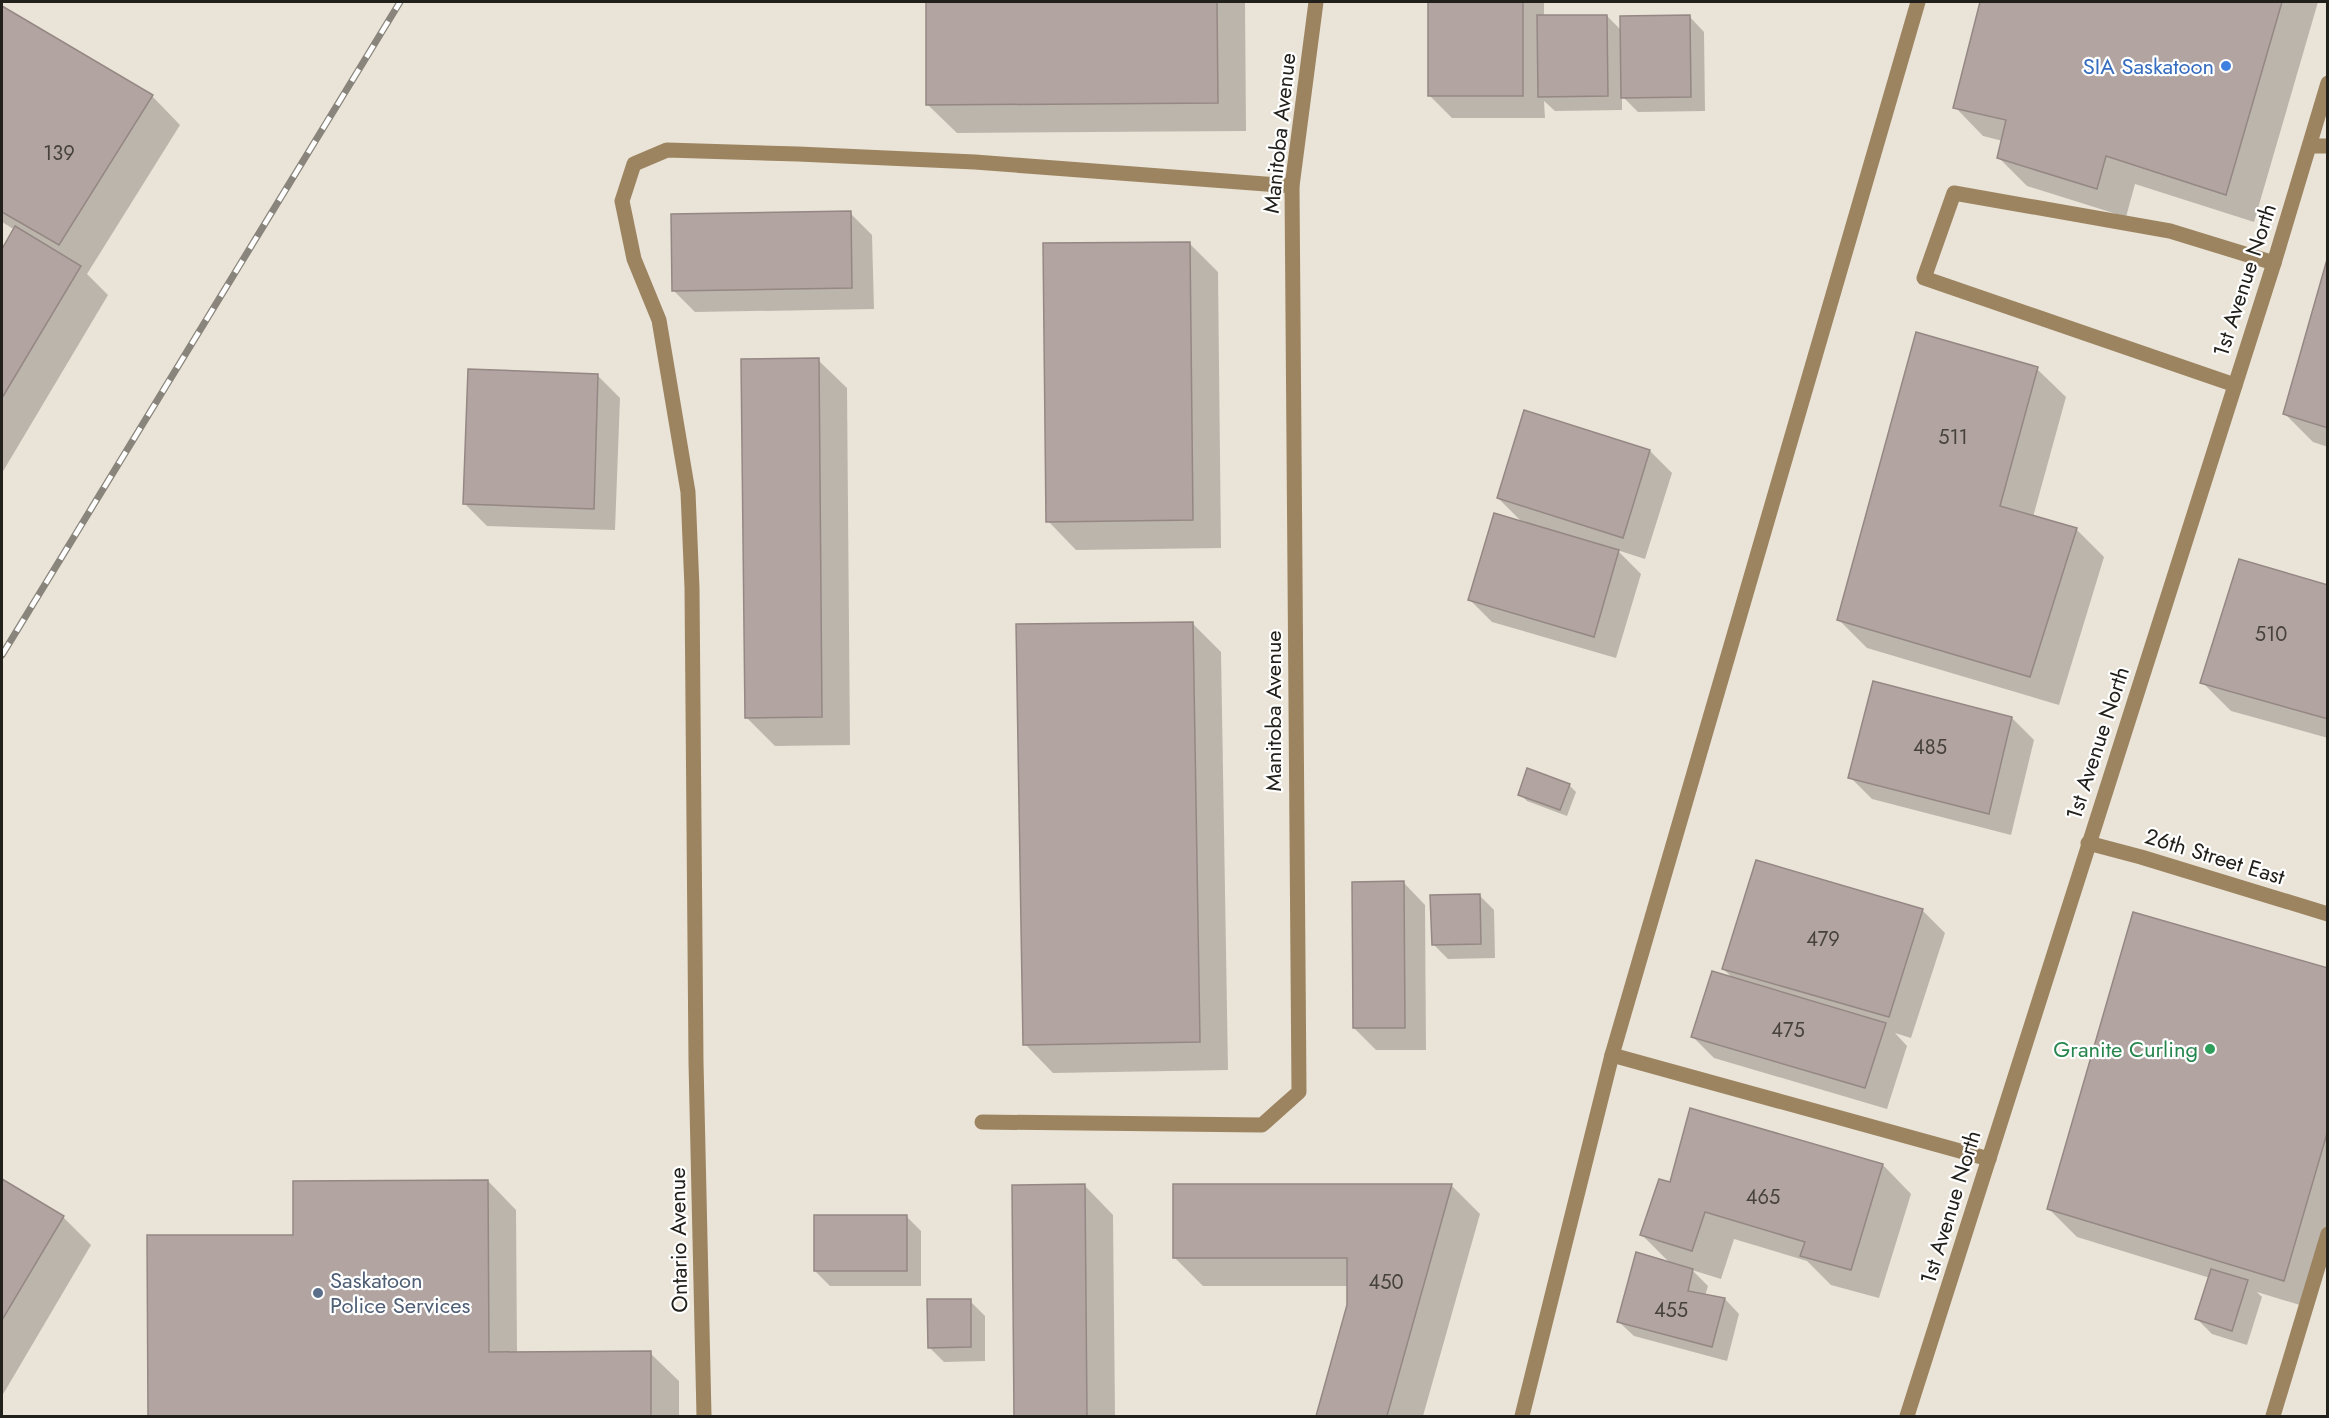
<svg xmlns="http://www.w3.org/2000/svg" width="2329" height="1418" font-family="Jost,sans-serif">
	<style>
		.shadow { fill: #0003 }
		.building { fill: #b2a4a0; stroke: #958884; stroke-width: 1.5 }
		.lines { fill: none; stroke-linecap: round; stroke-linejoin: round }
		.minor { stroke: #9c8460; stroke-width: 15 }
		.rail-casing { stroke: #89857c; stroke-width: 7 }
		.rail { stroke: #fff; stroke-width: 4.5; stroke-dasharray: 14; stroke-linecap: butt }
		.shop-dot { fill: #3f7fe0; stroke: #fff; stroke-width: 2 }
		.leisure-dot { fill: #2e9e5b; stroke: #fff; stroke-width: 2 }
		.service-dot { fill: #5c6f8a; stroke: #fff; stroke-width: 2 }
		.labels { text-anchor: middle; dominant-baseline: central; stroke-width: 4.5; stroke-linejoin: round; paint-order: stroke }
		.number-label { font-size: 20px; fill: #46413c }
		.shop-label { font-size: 22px; fill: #366cbe; stroke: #fff; text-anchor: end }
		.street-label { font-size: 22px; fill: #22201b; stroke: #fff }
		.leisure-label { font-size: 22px; fill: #27864d; stroke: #fff; text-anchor: end }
		.service-label { font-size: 22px; fill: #4e5e75; stroke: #fff; text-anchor: start }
	</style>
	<rect width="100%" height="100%" fill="#eae3d7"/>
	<g class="shadow">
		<path d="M 927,2 L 1245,2 L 1246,131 L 957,133 L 928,105 Z"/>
		<path d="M 1430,2 L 1544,2 L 1544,17 L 1607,16 L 1622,31 L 1690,17 L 1704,32 L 1705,111 L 1638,112 L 1622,96 L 1622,110 L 1555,111 L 1544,101 L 1545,118 L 1452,118 L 1430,96 Z"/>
		<path d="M 1981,2 L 2318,2 L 2254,222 L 2135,184 L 2126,217 L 2027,186 L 1998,157 L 2003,141 L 1983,136 L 1955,107 Z"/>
		<path d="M 2,8 L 152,96 L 180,125 L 87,274 L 108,295 L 2,473 L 2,252 L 15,230 L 2,222 Z"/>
		<path d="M 850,213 L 872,235 L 874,309 L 695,312 L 673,290 Z"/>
		<path d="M 1189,243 L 1218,272 L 1221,548 L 1076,550 L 1048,521 Z"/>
		<path d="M 2328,261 L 2328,447 L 2313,442 L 2285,414 Z"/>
		<path d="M 818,360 L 847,388 L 850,745 L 775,746 L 746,717 Z"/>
		<path d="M 2037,369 L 2066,397 L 2033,517 L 2076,529 L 2104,557 L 2059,705 L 1867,648 L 1838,619 Z"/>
		<path d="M 598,376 L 620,398 L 615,530 L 487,526 L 465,504 Z"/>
		<path d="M 1650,451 L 1672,473 L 1645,559 L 1617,550 L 1641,574 L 1616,658 L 1492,622 L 1470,600 L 1524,524 L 1498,498 Z"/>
		<path d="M 2328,587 L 2328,738 L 2231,711 L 2202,682 Z"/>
		<path d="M 1192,623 L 1221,652 L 1228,1070 L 1053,1073 L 1025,1044 Z"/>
		<path d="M 2012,718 L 2034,740 L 2011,835 L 1872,799 L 1850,777 Z"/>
		<path d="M 1569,785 L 1576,792 L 1567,816 L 1527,801 L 1520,794 Z"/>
		<path d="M 1757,862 L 1923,911 L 1945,933 L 1911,1038 L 1895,1033 L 1907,1046 L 1887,1109 L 1714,1058 L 1692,1036 L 1734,979 L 1723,969 Z"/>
		<path d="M 1403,882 L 1425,905 L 1426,1050 L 1376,1050 L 1354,1028 Z"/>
		<path d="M 1479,895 L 1494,910 L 1495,958 L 1448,959 L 1433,944 Z"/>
		<path d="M 2328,969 L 2328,1257 L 2313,1309 L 2257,1292 L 2262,1297 L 2247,1345 L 2212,1334 L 2197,1319 L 2210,1278 L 2077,1237 L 2049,1209 Z"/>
		<path d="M 1883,1165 L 1911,1194 L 1879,1298 L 1831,1285 L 1807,1261 L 1734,1239 L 1721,1279 L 1692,1270 L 1708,1286 L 1705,1296 L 1725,1299 L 1739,1314 L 1727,1361 L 1634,1336 L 1619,1322 L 1671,1264 L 1642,1235 L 1671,1184 Z"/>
		<path d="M 2,1180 L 63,1217 L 91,1245 L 2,1396 Z"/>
		<path d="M 488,1181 L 516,1210 L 517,1353 L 650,1353 L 679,1381 L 679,1416 L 150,1416 L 149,1237 L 295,1237 Z"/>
		<path d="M 1451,1185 L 1480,1214 L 1423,1416 L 1318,1416 L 1349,1305 L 1349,1286 L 1203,1286 L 1175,1258 Z"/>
		<path d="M 1085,1186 L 1113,1215 L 1115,1416 L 1015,1416 L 1014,1187 Z"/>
		<path d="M 906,1216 L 921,1231 L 921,1286 L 830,1286 L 815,1271 Z"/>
		<path d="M 970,1301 L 985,1316 L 985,1361 L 944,1362 L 929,1347 Z"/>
	</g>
	<g class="building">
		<path d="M 926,2 L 1217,2 L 1218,103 L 926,105 Z"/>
		<rect x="1428" y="2" width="95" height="94"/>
		<path d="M 1980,2 L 2282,2 L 2226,195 L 2106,156 L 2097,189 L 1997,158 L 2006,120 L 1953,108 Z"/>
		<path d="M 2,6 L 153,95 L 59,245 L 2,212 Z"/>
		<path d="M 1537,15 L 1607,15 L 1608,96 L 1538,97 Z"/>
		<path d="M 1690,15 L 1691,97 L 1621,98 L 1620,16 Z"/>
		<path d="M 851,211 L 852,288 L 672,291 L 671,214 Z"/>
		<path d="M 15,226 L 81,266 L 2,398 L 2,249 Z"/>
		<path d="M 1190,242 L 1193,520 L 1046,522 L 1043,243 Z"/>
		<path d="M 2328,256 L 2328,428 L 2283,414 Z"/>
		<path d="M 1916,332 L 2038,367 L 2000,506 L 2077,528 L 2030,677 L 1837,620 Z"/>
		<path d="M 819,358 L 822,717 L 745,718 L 741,359 Z"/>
		<path d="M 468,369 L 598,374 L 594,509 L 463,504 Z"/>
		<path d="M 1524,410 L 1650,450 L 1623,538 L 1497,498 Z"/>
		<path d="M 1494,513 L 1619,550 L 1594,637 L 1468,600 Z"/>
		<path d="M 2239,559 L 2328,585 L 2328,719 L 2200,683 Z"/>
		<path d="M 1193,622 L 1200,1042 L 1023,1045 L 1016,624 Z"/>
		<path d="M 1873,681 L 2012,717 L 1989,814 L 1848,778 Z"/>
		<path d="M 1527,768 L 1570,784 L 1560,810 L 1518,795 Z"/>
		<path d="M 1756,860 L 1923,909 L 1889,1017 L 1722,969 Z"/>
		<path d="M 1404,881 L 1405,1028 L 1353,1028 L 1352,882 Z"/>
		<path d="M 1480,894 L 1481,944 L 1432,945 L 1430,895 Z"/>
		<path d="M 2133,912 L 2328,968 L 2328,1130 L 2284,1281 L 2047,1209 Z"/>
		<path d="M 1712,971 L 1886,1023 L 1865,1088 L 1691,1037 Z"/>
		<path d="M 1690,1108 L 1883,1164 L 1851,1270 L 1800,1256 L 1805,1242 L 1705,1212 L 1692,1251 L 1640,1235 L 1659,1179 L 1670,1182 Z"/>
		<path d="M 2,1179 L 64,1216 L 2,1320 Z"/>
		<path d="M 488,1180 L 489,1352 L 651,1351 L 651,1416 L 148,1416 L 147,1235 L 293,1235 L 293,1181 Z"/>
		<path d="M 1085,1184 L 1087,1416 L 1014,1416 L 1012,1185 Z"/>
		<path d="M 1173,1184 L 1452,1184 L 1387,1416 L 1316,1416 L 1347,1305 L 1347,1258 L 1173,1258 Z"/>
		<rect x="814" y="1215" width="93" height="56"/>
		<path d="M 1636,1252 L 1693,1269 L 1688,1291 L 1725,1298 L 1712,1347 L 1617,1322 Z"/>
		<path d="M 2211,1269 L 2248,1280 L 2232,1331 L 2195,1319 Z"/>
		<path d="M 927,1299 L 971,1299 L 971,1347 L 928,1348 Z"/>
	</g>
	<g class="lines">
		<g class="minor">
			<path d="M 2310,146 L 2328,146"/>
			<path d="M 2235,385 L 1924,278 L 1954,193 L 2170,231 L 2274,263"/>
			<path d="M 2088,843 L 2141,857 L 2328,914"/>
			<path d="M 1612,1055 L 1989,1159"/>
			<path d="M 982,1122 L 1262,1125 L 1299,1092 L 1292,186 L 1316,2"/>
			<path d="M 704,1416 L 696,1062 L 692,588 L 688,492 L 659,320 L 634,259 L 622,201 L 634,164 L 667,150 L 798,154 L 975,162 L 1292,186"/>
			<path d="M 1522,1416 L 1612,1055 L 1918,2"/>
			<path d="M 1907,1416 L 2274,263 L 2328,83"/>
			<path d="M 2273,1416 L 2328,1234"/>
		</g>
		<defs>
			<path id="rail" d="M 2,655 L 400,2"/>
		</defs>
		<use href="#rail" class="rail-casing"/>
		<use href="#rail" class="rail"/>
	</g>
	<circle class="shop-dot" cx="2226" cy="66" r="6"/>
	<circle class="leisure-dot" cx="2210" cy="1049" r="6"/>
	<circle class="service-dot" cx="318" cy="1293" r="6"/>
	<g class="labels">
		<g class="number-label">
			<text x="59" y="153">139</text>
			<text x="1953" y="437">511</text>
			<text x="2271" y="634">510</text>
			<text x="1930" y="747">485</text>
			<text x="1823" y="939">479</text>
			<text x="1788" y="1030">475</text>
			<text x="1763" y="1197">465</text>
			<text x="1386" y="1282">450</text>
			<text x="1671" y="1310">455</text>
		</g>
		<g class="shop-label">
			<text x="2214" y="66">SIA Saskatoon</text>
		</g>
		<g class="street-label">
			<text transform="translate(1279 133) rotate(-84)">Manitoba Avenue</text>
			<text transform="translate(2244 280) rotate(-72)">1st Avenue North</text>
			<text transform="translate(1273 711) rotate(-90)">Manitoba Avenue</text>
			<text transform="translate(2097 743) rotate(-72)">1st Avenue North</text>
			<text transform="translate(2215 856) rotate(17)">26th Street East</text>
			<text transform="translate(1950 1207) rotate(-73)">1st Avenue North</text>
			<text transform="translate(678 1240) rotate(-91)">Ontario Avenue</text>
		</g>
		<g class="leisure-label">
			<text x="2198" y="1049">Granite Curling</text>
		</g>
		<g class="service-label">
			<text x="330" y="1280">Saskatoon<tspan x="330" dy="25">Police Services</tspan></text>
		</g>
	</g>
	<rect width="2329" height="1418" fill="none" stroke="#22201b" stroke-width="6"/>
</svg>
